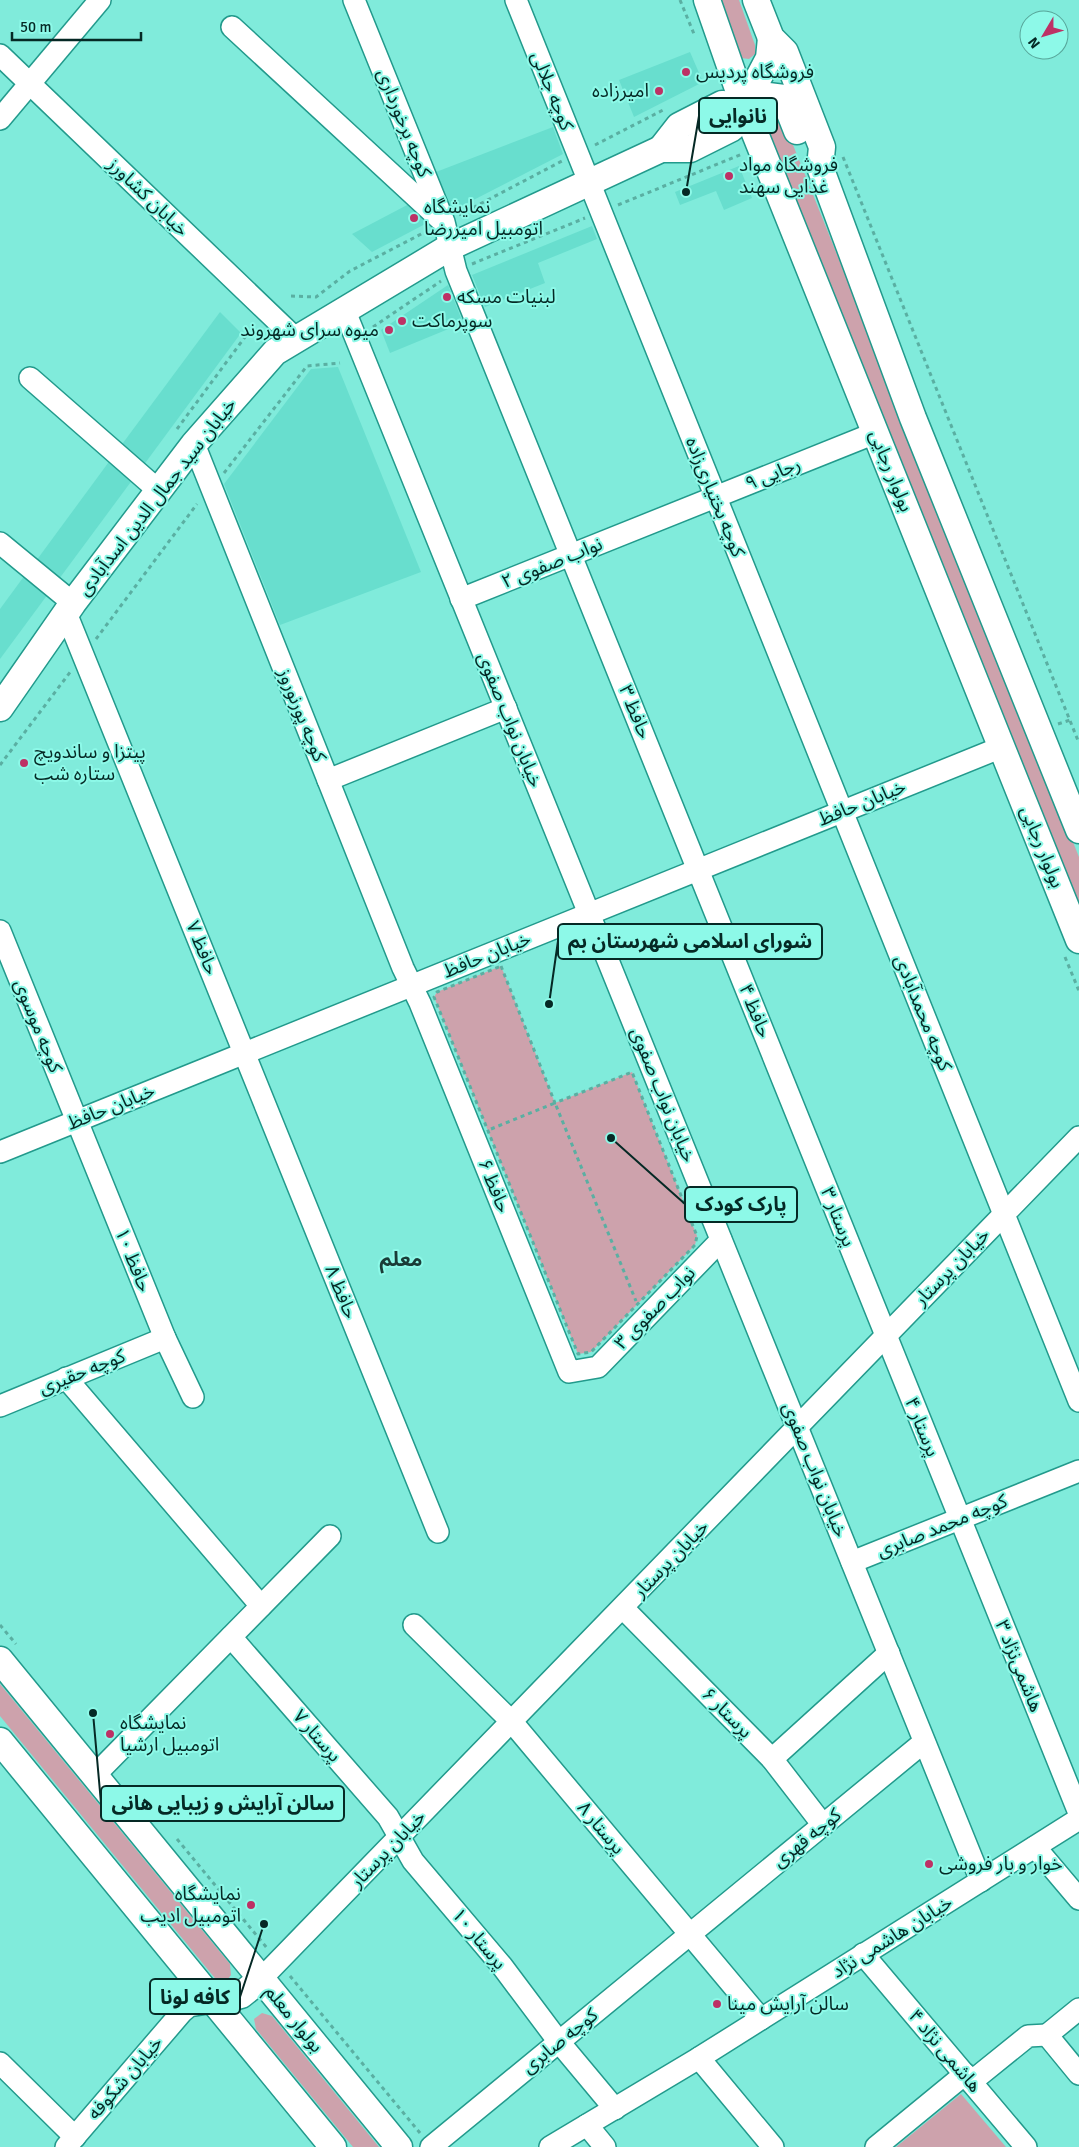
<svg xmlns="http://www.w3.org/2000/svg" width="1079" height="2147" font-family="Signika,'Noto Sans Arabic',sans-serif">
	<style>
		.built { fill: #68dece }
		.green { fill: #cda2ac }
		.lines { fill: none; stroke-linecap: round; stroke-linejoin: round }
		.minor-casing { stroke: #229a8c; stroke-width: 24 }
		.major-casing { stroke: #229a8c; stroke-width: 29 }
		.path { stroke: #5aafa2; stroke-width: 3; stroke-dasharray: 4 4; stroke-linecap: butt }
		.minor { stroke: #fff; stroke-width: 21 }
		.major { stroke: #fff; stroke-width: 26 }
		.poi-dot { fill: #bd3165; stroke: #8df9e8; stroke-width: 2 }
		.labels { text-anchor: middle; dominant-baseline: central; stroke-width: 4; stroke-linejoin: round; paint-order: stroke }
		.poi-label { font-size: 19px; fill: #052925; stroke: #8df9e8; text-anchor: start }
		.street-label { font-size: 19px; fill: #052925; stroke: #8df9e8 }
		.neighbourhood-label { font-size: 20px; font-weight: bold; fill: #1a3c37; stroke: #8df9e8 }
		.leader { fill: none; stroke: #052925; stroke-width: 2 }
		.callout-dot { fill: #052925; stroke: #8df9e8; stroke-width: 2 }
		.callout { fill: #8df9e8; stroke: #052925; stroke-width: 2 }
		.callout-label { font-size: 20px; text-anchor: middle; font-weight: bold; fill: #052925 }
	</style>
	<rect width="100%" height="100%" fill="#80ebdb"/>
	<g class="built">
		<path d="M 690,52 L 703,82 L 634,117 L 619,80 Z"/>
		<path d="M 553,127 L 563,154 L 452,211 L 436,172 Z"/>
		<path d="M 739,166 L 752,198 L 724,210 L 716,191 L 680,205 L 675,192 Z"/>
		<path d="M 409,204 L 429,222 L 372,252 L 352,234 Z"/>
		<path d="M 592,226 L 597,239 L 538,263 L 545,283 L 485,307 L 472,275 Z"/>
		<path d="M 448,285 L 463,323 L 390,353 L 381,330 Z"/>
		<path d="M 220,312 L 241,333 L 143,466 L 120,447 Z"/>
		<path d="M 338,367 L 421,572 L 280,625 L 224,484 L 311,369 Z"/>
		<path d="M 111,459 L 133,479 L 59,579 L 36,561 Z"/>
		<path d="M 25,575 L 48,594 L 0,659 L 0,609 Z"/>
	</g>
	<g class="green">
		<path d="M 717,0 L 739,0 L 755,45 L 755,54 L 749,59 L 741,58 Z"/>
		<path d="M 760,109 L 779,110 L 1079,857 L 1079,913 L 760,117 Z"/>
		<path d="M 501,966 L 555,1103 L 632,1072 L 697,1236 L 695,1245 L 591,1352 L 578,1354 L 434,997 L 437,992 Z"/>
		<path d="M 0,1684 L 230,1964 L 231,1975 L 228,1979 L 218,1981 L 214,1977 L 0,1716 Z"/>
		<path d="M 262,2013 L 272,2016 L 379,2147 L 353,2147 L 256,2029 L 254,2019 Z"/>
		<path d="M 961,2094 L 1006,2147 L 896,2147 Z"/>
	</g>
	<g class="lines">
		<defs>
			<g id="minor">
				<path d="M 354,0 L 444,222 L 456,271 L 1079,1813"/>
				<path d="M 516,0 L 1079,1401"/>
				<path d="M 232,27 L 440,219"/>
				<path d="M 0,55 L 296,339"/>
				<path d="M 0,119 L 100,0"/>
				<path d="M 344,309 L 981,1881"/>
				<path d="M 30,378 L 158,490"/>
				<path d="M 194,444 L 403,968 L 420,1003 L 569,1372 L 598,1367 L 721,1240"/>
				<path d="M 0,543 L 73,603"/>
				<path d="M 461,599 L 875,433"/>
				<path d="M 66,613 L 438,1532"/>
				<path d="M 328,780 L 506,708"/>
				<path d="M 0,931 L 165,1338 L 193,1397"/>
				<path d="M 0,1152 L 1002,747"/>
				<path d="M 66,1378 L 261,1606"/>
				<path d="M 0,1406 L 165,1338"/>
				<path d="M 852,1562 L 1079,1471"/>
				<path d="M 623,1608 L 772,1759 L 823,1825"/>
				<path d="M 414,1625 L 512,1722 L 761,2019"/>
				<path d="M 231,1637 L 388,1817 L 413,1861 L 502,1966 L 559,2042 L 615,2109"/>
				<path d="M 772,1759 L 889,1653"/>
				<path d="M 95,1775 L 330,1536"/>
				<path d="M 1035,1847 L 1079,1899"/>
				<path d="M 863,1954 L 1026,2147"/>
				<path d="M 261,1979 L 1079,1137"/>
				<path d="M 1047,2035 L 1079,2074"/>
				<path d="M 1047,2035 L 1079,2009"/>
				<path d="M 699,2058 L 773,2147"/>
				<path d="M 0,2063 L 75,2137"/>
				<path d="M 971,2082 L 1028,2036 L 1047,2035"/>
				<path d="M 587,2125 L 605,2147"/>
				<path d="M 66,2147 L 182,2012 L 189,2006 L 214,2002"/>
				<path d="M 431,2147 L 924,1742"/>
				<path d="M 550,2147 L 699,2058 L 1079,1819"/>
				<path d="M 876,2147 L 965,2074"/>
			</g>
			<g id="major">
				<path d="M 707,0 L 744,106 L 1079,940"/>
				<path d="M 756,0 L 771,38 L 785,52 L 822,147 L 820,167 L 913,418 L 1079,830"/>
				<path d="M 661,149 L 679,126 L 722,104 L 744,106 L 768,96 L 784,98 L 797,131"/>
				<path d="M 0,708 L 73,603 L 194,444 L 275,352 L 450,247 L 661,149 L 690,149 L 732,128 L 769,58 L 771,38"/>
				<path d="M 0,1660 L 399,2147"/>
				<path d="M 0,1741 L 333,2147"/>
				<path d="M 214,2002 L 241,1995 L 261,1979"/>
			</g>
		</defs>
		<use href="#minor" class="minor-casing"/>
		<use href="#major" class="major-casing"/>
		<g class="path">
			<path d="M 680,0 L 694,34"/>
			<path d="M 595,145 L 665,109"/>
			<path d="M 843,157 L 1079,743"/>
			<path d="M 618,205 L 742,154"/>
			<path d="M 459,215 L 562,161"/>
			<path d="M 472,264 L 585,218"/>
			<path d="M 291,296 L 316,297 L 350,271 L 427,231"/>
			<path d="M 373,327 L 441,281"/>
			<path d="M 177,429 L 248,333"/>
			<path d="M 224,473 L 307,366 L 340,363"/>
			<path d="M 96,639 L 197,504"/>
			<path d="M 1058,724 L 1070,720"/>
			<path d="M 0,765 L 71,671"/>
			<path d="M 1065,957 L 1079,991"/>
			<path d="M 501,966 L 555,1103 L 632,1072 L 697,1236 L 695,1245 L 591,1352 L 578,1354 L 434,997 L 437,992 Z"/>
			<path d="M 491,1129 L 555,1103 L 636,1301"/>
			<path d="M 0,1625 L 16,1644"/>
			<path d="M 177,1839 L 267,1948"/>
			<path d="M 290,1976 L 420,2133"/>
		</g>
		<use href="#minor" class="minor"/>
		<use href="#major" class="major"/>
	</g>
	<g class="poi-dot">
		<circle cx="686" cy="72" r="5"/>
		<circle cx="659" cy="91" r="5"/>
		<circle cx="729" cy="176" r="5"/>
		<circle cx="414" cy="218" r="5"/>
		<circle cx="447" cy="297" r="5"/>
		<circle cx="402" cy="321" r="5"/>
		<circle cx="389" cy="330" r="5"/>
		<circle cx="24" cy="763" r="5"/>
		<circle cx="110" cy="1734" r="5"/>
		<circle cx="929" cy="1864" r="5"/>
		<circle cx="251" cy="1905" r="5"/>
		<circle cx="717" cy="2004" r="5"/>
	</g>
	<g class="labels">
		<g class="poi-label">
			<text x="696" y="72">فروشگاه پردیس</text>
			<text x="649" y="91" text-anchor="end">امیرزاده</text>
			<text x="739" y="165">فروشگاه مواد<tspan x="739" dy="22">غذایی سهند</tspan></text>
			<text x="424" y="207">نمایشگاه<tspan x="424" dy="22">اتومبیل امیررضا</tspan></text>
			<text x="457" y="297">لبنیات مسکه</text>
			<text x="412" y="321">سوپرماکت</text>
			<text x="379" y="330" text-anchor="end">میوه سرای شهروند</text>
			<text x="34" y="752">پیتزا و ساندویچ<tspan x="34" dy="22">ستاره شب</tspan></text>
			<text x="120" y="1723">نمایشگاه<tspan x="120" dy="22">اتومبیل ارشیا</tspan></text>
			<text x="939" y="1864">خوار و بار فروشی</text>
			<text x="241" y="1894" text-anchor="end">نمایشگاه<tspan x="241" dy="22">اتومبیل ادیب</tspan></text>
			<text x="727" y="2004">سالن آرایش مینا</text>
		</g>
		<g class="street-label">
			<text transform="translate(552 91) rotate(68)">کوچه جلالی</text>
			<text transform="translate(404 123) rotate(68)">کوچه برخورداری</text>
			<text transform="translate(148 197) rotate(44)">خیابان کشاورز</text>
			<text transform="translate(891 471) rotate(68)">بولوار رجایی</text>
			<text transform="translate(773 474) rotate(-22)">رجایی ۹</text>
			<text transform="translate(157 497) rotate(-52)">خیابان سید جمال الدین اسدآبادی</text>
			<text transform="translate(715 497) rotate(68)">کوچه بختیاری‌زاده</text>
			<text transform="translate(552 563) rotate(-22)">نواب صفوی ۲</text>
			<text transform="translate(635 712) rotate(68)">حافظ ۳</text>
			<text transform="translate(302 715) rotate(68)">کوچه پورنوروز</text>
			<text transform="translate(510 720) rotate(68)">خیابان نواب صفوی</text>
			<text transform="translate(862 803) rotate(-22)">خیابان حافظ</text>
			<text transform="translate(1042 847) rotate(68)">بولوار رجایی</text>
			<text transform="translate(202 948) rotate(68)">حافظ ۷</text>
			<text transform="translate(487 955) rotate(-22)">خیابان حافظ</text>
			<text transform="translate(755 1011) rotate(68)">حافظ ۴</text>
			<text transform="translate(923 1013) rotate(68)">کوچه محمدآبادی</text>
			<text transform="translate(38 1026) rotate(68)">کوچه موسوی</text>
			<text transform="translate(663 1095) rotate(68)">خیابان نواب صفوی</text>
			<text transform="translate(111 1107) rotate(-22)">خیابان حافظ</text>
			<text transform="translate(494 1186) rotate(68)">حافظ ۶</text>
			<text transform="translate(838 1217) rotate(68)">پرستار ۳</text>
			<text transform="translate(133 1260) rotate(68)">حافظ ۱۰</text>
			<text transform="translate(952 1267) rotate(-46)">خیابان پرستار</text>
			<text transform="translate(341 1292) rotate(68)">حافظ ۸</text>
			<text transform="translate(655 1308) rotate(-46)">نواب صفوی ۳</text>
			<text transform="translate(82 1372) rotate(-22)">کوچه حقیری</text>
			<text transform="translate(922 1427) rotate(68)">پرستار ۴</text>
			<text transform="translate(815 1470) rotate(68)">خیابان نواب صفوی</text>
			<text transform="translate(942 1526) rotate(-22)">کوچه محمد صابری</text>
			<text transform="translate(671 1559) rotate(-46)">خیابان پرستار</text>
			<text transform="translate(1019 1666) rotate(68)">هاشمی‌نژاد ۳</text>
			<text transform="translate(727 1713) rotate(45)">پرستار ۶</text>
			<text transform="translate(317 1736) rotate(49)">پرستار ۷</text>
			<text transform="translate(601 1828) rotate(50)">پرستار ۸</text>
			<text transform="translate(807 1838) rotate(-39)">کوچه قهری</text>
			<text transform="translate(388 1849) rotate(-46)">خیابان پرستار</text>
			<text transform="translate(892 1937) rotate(-32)">خیابان هاشمی نژاد</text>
			<text transform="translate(479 1939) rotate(50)">پرستار ۱۰</text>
			<text transform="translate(294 2019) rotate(51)">بولوار معلم</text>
			<text transform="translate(560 2041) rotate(-39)">کوچه صابری</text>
			<text transform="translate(945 2051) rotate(50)">هاشمی نژاد ۴</text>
			<text transform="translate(125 2078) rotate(-49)">خیابان شکوفه</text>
		</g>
		<g class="neighbourhood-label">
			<text x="401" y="1259">معلم</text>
		</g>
	</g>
	<path class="leader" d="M686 192L699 116M549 1004L558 941M611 1138L685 1204M93 1713L101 1803M264 1924L240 1997"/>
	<g class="callout-dot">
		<circle cx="686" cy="192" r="5"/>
		<circle cx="549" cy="1004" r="5"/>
		<circle cx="611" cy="1138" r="5"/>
		<circle cx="93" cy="1713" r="5"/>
		<circle cx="264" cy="1924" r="5"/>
	</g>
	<g class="callout">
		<rect x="699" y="98" width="78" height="35" rx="5"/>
		<rect x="558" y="924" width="264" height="35" rx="5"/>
		<rect x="685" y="1187" width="112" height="35" rx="5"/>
		<rect x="101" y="1786" width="243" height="35" rx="5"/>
		<rect x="150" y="1979" width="90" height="35" rx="5"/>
	</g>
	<g class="callout-label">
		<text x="738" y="123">نانوایی</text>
		<text x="690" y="948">شورای اسلامی شهرستان بم</text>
		<text x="741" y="1211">پارک کودک</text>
		<text x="223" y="1810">سالن آرایش و زیبایی هانی</text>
		<text x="195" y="2004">کافه لونا</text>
	</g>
	<g transform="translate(1044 35) rotate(232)"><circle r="24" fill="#8df9e8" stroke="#57a69a"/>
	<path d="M0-4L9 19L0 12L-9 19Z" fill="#bd3165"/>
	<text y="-8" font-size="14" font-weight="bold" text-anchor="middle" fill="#052925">N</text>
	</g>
	<path d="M12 32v8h129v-8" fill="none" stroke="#052925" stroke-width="2.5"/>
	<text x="20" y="32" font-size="15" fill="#052925" stroke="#8df9e8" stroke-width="4" paint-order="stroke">50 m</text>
</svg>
